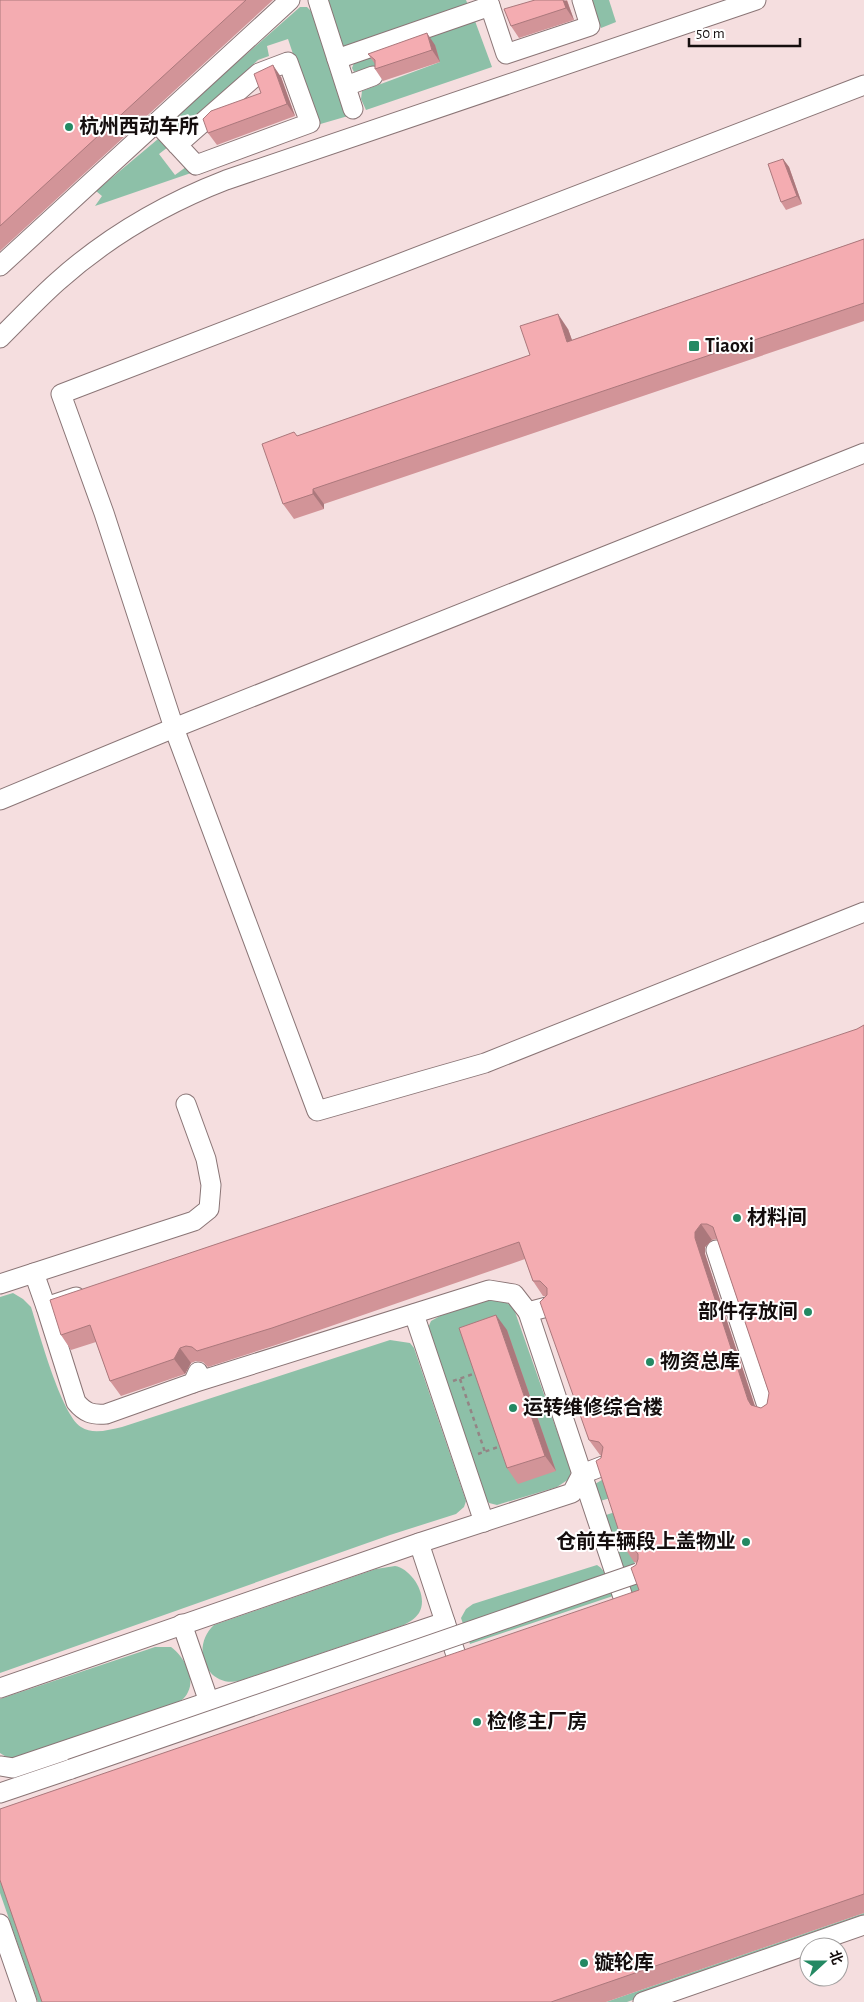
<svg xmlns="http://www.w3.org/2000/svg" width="864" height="2002" font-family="'Alegreya Sans','Noto Sans SC',sans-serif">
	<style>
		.grass { fill: #8dc0a8 }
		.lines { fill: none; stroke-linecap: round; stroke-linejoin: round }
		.minor-casing { stroke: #8a7576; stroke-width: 21 }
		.path { stroke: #948485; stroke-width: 2.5; stroke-dasharray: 4 4; stroke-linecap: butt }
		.minor { stroke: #fff; stroke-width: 19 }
		.minor-bridge-casing { stroke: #8a7576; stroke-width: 21; stroke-linecap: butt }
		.minor-bridge { stroke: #fff; stroke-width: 19 }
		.wall { fill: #d29498; fill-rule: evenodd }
		.shaded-wall { fill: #ab787c }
		.building { fill: #f4acb1; stroke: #ab787c; fill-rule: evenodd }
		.poi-dot { fill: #248963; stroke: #fff; stroke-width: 2 }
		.labels { text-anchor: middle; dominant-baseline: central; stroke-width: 4; stroke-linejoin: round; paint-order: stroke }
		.poi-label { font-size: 20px; font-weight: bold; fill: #150e0e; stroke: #fff; text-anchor: start }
	</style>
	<rect width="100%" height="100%" fill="#f5dedf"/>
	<g class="grass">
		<path d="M 327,0 L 466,0 L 468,5 L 344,48 Z"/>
		<path d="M 590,0 L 609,0 L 616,22 L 601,28 Z"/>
		<path d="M 300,7 L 307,7 L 315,15 L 348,116 L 317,125 L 288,39 L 267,46 L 269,56 L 258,60 L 179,134 L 173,123 L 175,117 Z"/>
		<path d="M 475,21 L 492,67 L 366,110 L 361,99 L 362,91 L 440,62 L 375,66 L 354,72 L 352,68 L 354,63 Z"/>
		<path d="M 158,139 L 168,147 L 159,154 L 175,175 L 186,167 L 191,173 L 95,206 L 102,196 L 96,191 Z"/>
		<path d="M 13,1293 L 23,1299 L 31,1307 C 39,1332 61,1414 81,1427 C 93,1435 108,1430 122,1427 L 390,1340 L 410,1343 L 414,1348 L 466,1501 L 464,1507 L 456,1514 L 390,1535 L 0,1673 L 0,1297 Z"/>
		<path d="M 489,1299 C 499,1299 507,1301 514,1309 L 571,1471 L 569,1479 L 557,1487 L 497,1505 L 489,1503 L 484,1497 L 428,1328 L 431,1321 L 440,1316 Z"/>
		<path d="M 607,1477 L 614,1497 L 600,1501 L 595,1484 Z"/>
		<path d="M 618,1511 L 638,1573 L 650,1605 L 635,1610 L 603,1516 Z"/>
		<path d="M 597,1565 C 607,1571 610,1585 613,1596 L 470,1644 L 461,1618 L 466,1609 L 473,1604 Z"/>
		<path d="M 395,1566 C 412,1569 429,1596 419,1613 C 415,1619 409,1622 404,1625 L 239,1681 C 206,1688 190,1647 214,1625 L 376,1569 Z"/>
		<path d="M 155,1647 L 171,1647 C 183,1655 196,1678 188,1692 C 185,1699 179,1702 173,1705 L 18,1758 L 8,1758 L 0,1753 L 0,1699 Z"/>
		<path d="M 0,1864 L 47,2002 L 38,2002 L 0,1893 Z"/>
		<path d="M 864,1913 L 864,1920 L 627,2002 L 606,2002 Z"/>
	</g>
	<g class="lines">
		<defs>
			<g id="minor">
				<path d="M 318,0 L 353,109"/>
				<path d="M 488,0 L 506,54 L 590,26 L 582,0"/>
				<path d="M 337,59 L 490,6"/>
				<path d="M 864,85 L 61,394 L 104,513 L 174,728 L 317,1111 L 485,1063 L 864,912"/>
				<path d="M 346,86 L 373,76"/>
				<path d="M 157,123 L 196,165 L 310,123 L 288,62 L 259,73 L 177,145"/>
				<path d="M 0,266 L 290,0"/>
				<path d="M 0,338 C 19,319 38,299 57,282 C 107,237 164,204 226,180 L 756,0"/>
				<path d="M 0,800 L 174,728 L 864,453"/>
				<path d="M 716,1250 L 769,1412"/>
				<path d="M 34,1273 L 46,1307"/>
				<path d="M 0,1284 L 194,1221 L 209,1209 L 211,1185 L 206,1159 L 186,1104"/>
				<path d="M 76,1297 L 46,1307 L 76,1402 C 85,1413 92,1415 106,1414 L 193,1383 L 198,1372"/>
				<path d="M 547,1307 L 528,1312 L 628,1612"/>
				<path d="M 414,1314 L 484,1522"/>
				<path d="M 193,1383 L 489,1290 L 514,1294 L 528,1312"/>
				<path d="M 419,1543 L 457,1658"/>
				<path d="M 182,1624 L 209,1702"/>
				<path d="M 0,1688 L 419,1543 L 572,1493 L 582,1474 L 603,1466"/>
				<path d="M 0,1766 L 13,1768 L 445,1622"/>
				<path d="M 0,1793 L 71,1769"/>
				<path d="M 0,1924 L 27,2002"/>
				<path d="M 643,2002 L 864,1925"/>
			</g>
		</defs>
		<use href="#minor" class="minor-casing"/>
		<g class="path">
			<path d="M 460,1379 L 485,1452"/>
			<path d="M 453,1381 L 476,1373"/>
			<path d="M 478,1454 L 501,1446"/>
		</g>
		<use href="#minor" class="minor"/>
		<defs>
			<path id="minor-bridge" d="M 71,1769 L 638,1573"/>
		</defs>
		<use href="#minor-bridge" class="minor-bridge-casing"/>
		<use href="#minor-bridge" class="minor-bridge"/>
	</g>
	<g class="wall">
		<path d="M 0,0 L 273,0 L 0,251 Z"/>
		<path d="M 567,0 L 574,20 L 519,38 L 511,26 Z"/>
		<path d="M 435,45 L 440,62 L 383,81 L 375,69 L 375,64 L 368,54 Z"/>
		<path d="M 281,77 L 295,116 L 217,145 L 208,133 Z"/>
		<path d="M 783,159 L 789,167 L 802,204 L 786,210 L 781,202 Z"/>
		<path d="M 864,239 L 864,321 L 324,504 L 324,509 L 294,519 L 283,504 L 297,436 L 530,355 L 568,329 L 572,340 Z"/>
		<path d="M 864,1025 L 864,1913 L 606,2002 L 42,2002 L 639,1590 L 636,1565 L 637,1563 L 634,1562 L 624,1547 L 601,1458 L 602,1456 L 600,1455 L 589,1440 L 546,1296 L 543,1296 L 533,1281 L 525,1259 L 282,1343 L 208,1367 L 203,1362 L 196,1361 L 191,1363 L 185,1374 L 121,1396 L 110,1381 L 96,1342 L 71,1350 L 61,1335 L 857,1029 ZM 717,1239 L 769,1393 L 767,1404 L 761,1408 L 755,1406 L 705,1254 L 705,1247 L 712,1240 Z"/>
		<path d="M 507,1330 L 556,1471 L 518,1484 L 507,1468 Z"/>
	</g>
	<g class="shaded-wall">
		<path d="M 563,0 L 567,1 L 574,20 L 566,8 Z"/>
		<path d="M 427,33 L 435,45 L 440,62 L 432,50 Z"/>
		<path d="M 273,65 L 281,77 L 295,116 L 287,104 Z"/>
		<path d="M 783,159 L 789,167 L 802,204 L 797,196 Z"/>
		<path d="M 558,314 L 568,329 L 578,357 L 567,342 Z"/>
		<path d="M 313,489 L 324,504 L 324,509 L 313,494 Z"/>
		<path d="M 701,1224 L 712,1240 L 705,1247 L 705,1254 L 758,1416 L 748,1400 L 695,1238 L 695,1232 Z"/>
		<path d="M 496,1315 L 507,1330 L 556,1471 L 545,1456 Z"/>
		<path d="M 180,1348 L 191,1363 L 185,1374 L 174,1359 Z"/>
	</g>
	<g class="building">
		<path d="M 0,0 L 246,0 L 0,226 Z"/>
		<path d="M 535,0 L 563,0 L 566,8 L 511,26 L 504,9 Z"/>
		<path d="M 427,33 L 432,50 L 375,69 L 375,60 L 368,54 Z"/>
		<path d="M 273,65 L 287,104 L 208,133 L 203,119 L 211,111 L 261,93 L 254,74 Z"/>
		<path d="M 783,159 L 797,196 L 781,202 L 768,164 Z"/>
		<path d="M 864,239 L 864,303 L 313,489 L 313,494 L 283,504 L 262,444 L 294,432 L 297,436 L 530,355 L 520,326 L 558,314 L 567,342 Z"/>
		<path d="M 864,1025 L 864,1894 L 551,2002 L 42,2002 L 0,1880 L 0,1809 L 639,1590 L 631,1568 L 636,1565 L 638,1559 L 638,1554 L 634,1549 L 624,1547 L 596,1461 L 601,1458 L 603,1447 L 599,1442 L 589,1440 L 540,1302 L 547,1295 L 547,1288 L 540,1281 L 533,1281 L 519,1242 L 272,1328 L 197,1351 L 192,1347 L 186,1346 L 180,1348 L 174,1359 L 110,1381 L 90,1325 L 61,1335 L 50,1300 L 857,1029 ZM 701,1224 L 707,1224 L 713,1227 L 769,1393 L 767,1404 L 761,1408 L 751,1405 L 748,1400 L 695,1238 L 695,1232 Z"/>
		<path d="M 496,1315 L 545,1456 L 507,1468 L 459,1328 Z"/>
	</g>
	<g class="poi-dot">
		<circle cx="69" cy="127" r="5"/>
		<rect x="688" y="340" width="12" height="12" rx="2.5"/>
		<circle cx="737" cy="1218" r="5"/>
		<circle cx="808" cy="1312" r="5"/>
		<circle cx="650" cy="1362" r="5"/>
		<circle cx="513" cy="1408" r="5"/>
		<circle cx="746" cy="1542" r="5"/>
		<circle cx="477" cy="1722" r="5"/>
		<circle cx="584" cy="1963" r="5"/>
	</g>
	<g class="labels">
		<g class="poi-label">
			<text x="79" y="127">杭州西动车所</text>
			<text x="705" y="346">Tiaoxi</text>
			<text x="747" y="1218">材料间</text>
			<text x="798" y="1312" text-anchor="end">部件存放间</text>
			<text x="660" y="1362">物资总库</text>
			<text x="523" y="1408">运转维修综合楼</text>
			<text x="736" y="1542" text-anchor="end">仓前车辆段上盖物业</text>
			<text x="487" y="1722">检修主厂房</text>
			<text x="594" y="1963">镟轮库</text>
		</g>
	</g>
	<g transform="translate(824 1962) rotate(69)"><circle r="24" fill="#ffffff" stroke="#a19f9f"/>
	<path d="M0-4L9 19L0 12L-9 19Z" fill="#248963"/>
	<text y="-8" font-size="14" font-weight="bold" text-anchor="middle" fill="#150e0e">北</text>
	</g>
	<path d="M689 38v8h111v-8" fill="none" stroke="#150e0e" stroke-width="2.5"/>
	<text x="696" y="38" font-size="15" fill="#150e0e" stroke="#ffffff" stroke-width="4" paint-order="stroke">50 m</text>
</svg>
